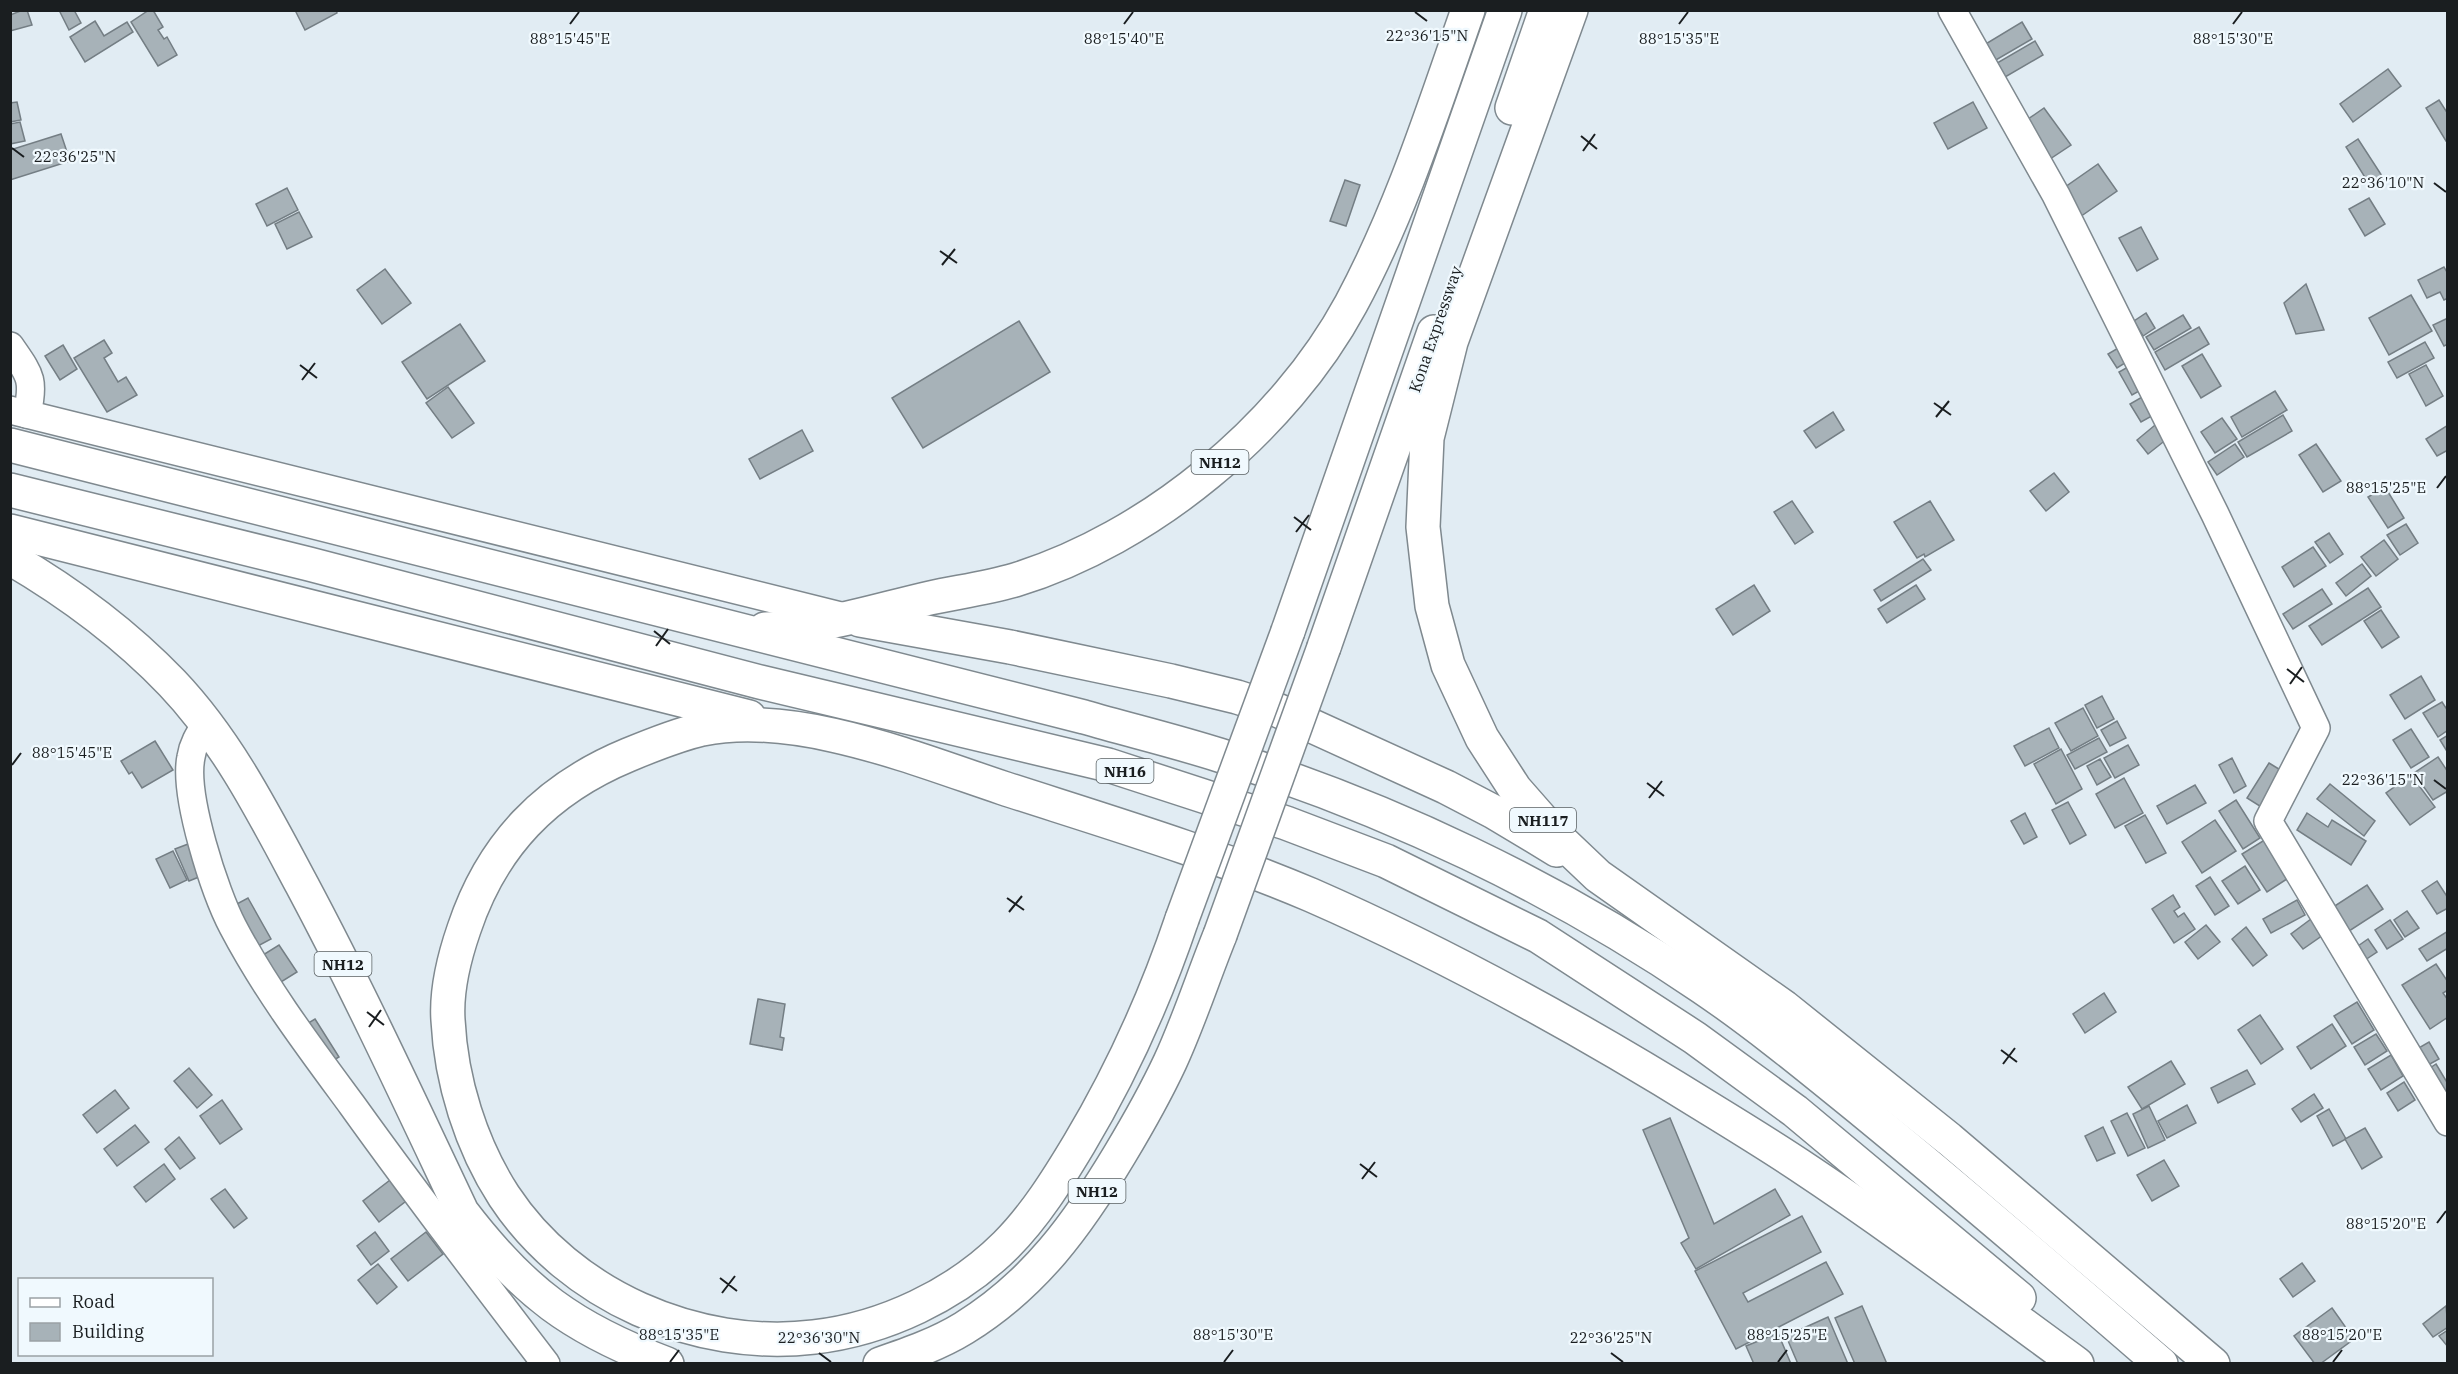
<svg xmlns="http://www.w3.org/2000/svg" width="2458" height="1374" font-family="'IBM Plex Serif',serif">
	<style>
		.building { fill: #a7b2b8; stroke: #747e84; stroke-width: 1.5 }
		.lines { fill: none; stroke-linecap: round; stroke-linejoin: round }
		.minor-casing { stroke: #7f898f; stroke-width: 30 }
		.highway-casing { stroke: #7f898f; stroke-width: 36 }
		.minor { stroke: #fff; stroke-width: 27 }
		.highway { stroke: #fff; stroke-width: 33 }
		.highway-bridge-casing { stroke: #7f898f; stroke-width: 36; stroke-linecap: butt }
		.highway-bridge { stroke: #fff; stroke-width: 33 }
		.ticks { fill: none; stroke: #1a1e20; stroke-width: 2 }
		.labels { text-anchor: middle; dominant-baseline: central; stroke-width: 4.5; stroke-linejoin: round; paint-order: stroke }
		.shield { fill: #f0f9fe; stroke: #5a6063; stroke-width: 1.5 }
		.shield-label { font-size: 15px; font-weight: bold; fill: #1a1e20 }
		.street-label { font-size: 16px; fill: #1a1e20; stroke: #f0f9fe }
		.ticks-label { font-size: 15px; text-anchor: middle; fill: #1a1e20; stroke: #f0f9fe; stroke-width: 4.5; stroke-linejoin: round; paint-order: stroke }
	</style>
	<rect width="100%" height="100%" fill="#e1ecf3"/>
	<g class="building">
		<path d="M 23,10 L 27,10 L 32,25 L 10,31 L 10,15 Z"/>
		<path d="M 59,10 L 74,10 L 81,23 L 69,30 Z"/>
		<path d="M 149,10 L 153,10 L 163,27 L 158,30 L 164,39 L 167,37 L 177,55 L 158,66 L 131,22 Z"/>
		<path d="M 295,10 L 336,10 L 337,13 L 305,30 Z"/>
		<path d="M 95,21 L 104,36 L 127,22 L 133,32 L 85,62 L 70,37 Z"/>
		<path d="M 2022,22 L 2032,39 L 1989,64 L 1979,48 Z"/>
		<path d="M 2035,41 L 2043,55 L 2000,80 L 1992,66 Z"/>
		<path d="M 2388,69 L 2401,86 L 2353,122 L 2340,104 Z"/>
		<path d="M 2439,100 L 2448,114 L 2448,140 L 2446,141 L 2426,108 Z"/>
		<path d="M 17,102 L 21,120 L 10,122 L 10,103 Z"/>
		<path d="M 1973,102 L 1987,128 L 1948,149 L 1934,123 Z"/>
		<path d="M 2044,108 L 2071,145 L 2047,161 L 2021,124 Z"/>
		<path d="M 20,122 L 25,141 L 10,144 L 10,124 Z"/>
		<path d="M 61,134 L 70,161 L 10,180 L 10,150 Z"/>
		<path d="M 2358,139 L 2384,179 L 2371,187 L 2346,147 Z"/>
		<path d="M 2098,164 L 2117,191 L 2077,219 L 2058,192 Z"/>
		<path d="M 1345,180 L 1360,185 L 1346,226 L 1330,221 Z"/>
		<path d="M 287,188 L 298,210 L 267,226 L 256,204 Z"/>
		<path d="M 2369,198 L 2385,224 L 2365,236 L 2349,209 Z"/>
		<path d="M 299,212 L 312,237 L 287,249 L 275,224 Z"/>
		<path d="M 2141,227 L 2158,259 L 2137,271 L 2119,238 Z"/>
		<path d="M 2444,267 L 2448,274 L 2448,298 L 2444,300 L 2440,292 L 2427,298 L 2418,280 Z"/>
		<path d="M 385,269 L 411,303 L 382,324 L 357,290 Z"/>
		<path d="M 2306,284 L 2324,330 L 2296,334 L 2284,303 Z"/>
		<path d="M 2411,295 L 2432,331 L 2389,355 L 2369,318 Z"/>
		<path d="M 2146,313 L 2155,328 L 2143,336 L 2134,321 Z"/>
		<path d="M 2183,315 L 2191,328 L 2154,350 L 2146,337 Z"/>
		<path d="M 2448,318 L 2448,344 L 2444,346 L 2433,325 Z"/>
		<path d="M 1019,321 L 1050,372 L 923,448 L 892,398 Z"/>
		<path d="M 460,324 L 485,361 L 427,399 L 402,362 Z"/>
		<path d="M 2199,327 L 2209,344 L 2165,370 L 2155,352 Z"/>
		<path d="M 104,340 L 112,353 L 104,358 L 118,382 L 126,377 L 137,395 L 107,412 L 74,358 Z"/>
		<path d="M 2425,342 L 2434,358 L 2397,378 L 2388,362 Z"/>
		<path d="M 2125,344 L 2133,358 L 2117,368 L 2108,354 Z"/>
		<path d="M 63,345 L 77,369 L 60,380 L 45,356 Z"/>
		<path d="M 2202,354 L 2221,386 L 2201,398 L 2182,366 Z"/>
		<path d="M 2135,363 L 2148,386 L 2132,395 L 2119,372 Z"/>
		<path d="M 2426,365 L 2443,396 L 2426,406 L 2409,374 Z"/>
		<path d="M 448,387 L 474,423 L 452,438 L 426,403 Z"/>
		<path d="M 2275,391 L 2287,410 L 2242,437 L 2231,417 Z"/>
		<path d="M 2149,393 L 2159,412 L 2141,422 L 2130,404 Z"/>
		<path d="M 1833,412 L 1844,430 L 1816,448 L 1804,431 Z"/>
		<path d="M 2283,415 L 2292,431 L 2247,457 L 2238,442 Z"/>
		<path d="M 2222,418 L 2237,439 L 2215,453 L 2201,432 Z"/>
		<path d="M 2160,421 L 2172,435 L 2148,454 L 2137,440 Z"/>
		<path d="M 2448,425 L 2448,450 L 2437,456 L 2426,439 Z"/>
		<path d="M 802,430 L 813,451 L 760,479 L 749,459 Z"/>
		<path d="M 2235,444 L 2244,457 L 2217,475 L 2208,462 Z"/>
		<path d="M 2316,444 L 2341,481 L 2323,492 L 2299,455 Z"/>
		<path d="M 2054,473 L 2069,492 L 2046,511 L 2030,491 Z"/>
		<path d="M 2385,487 L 2404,518 L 2388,528 L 2368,497 Z"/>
		<path d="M 1792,501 L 1813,532 L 1795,544 L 1774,512 Z"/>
		<path d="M 1930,501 L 1954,540 L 1925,557 L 1924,554 L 1917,558 L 1894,522 Z"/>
		<path d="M 2406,524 L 2418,543 L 2400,555 L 2387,535 Z"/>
		<path d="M 2329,533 L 2343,554 L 2330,563 L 2315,542 Z"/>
		<path d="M 2384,540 L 2398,559 L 2376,576 L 2361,557 Z"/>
		<path d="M 2313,547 L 2326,566 L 2294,587 L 2282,567 Z"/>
		<path d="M 1923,559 L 1931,570 L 1881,601 L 1874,590 Z"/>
		<path d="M 2362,564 L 2371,576 L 2346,596 L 2336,583 Z"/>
		<path d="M 1754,585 L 1770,611 L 1733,635 L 1716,609 Z"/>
		<path d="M 1916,585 L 1925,599 L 1887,623 L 1878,609 Z"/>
		<path d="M 2368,588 L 2381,607 L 2322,645 L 2309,626 Z"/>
		<path d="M 2322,589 L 2332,604 L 2293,629 L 2283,614 Z"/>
		<path d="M 2381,610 L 2399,637 L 2382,648 L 2364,621 Z"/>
		<path d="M 2421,676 L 2435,700 L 2405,719 L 2390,695 Z"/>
		<path d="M 2102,696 L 2114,719 L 2097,728 L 2085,705 Z"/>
		<path d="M 2442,702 L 2448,711 L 2448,730 L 2438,737 L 2423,713 Z"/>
		<path d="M 2083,708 L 2098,736 L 2071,751 L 2055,723 Z"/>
		<path d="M 2117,721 L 2126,738 L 2110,746 L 2101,730 Z"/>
		<path d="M 2049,728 L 2059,748 L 2025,766 L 2014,746 Z"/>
		<path d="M 2411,729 L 2429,757 L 2411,768 L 2393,740 Z"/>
		<path d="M 2448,735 L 2448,753 L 2440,740 Z"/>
		<path d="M 2099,738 L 2107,752 L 2075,769 L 2067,755 Z"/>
		<path d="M 155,741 L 173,770 L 142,788 L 132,772 L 129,774 L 121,761 Z"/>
		<path d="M 2128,745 L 2139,765 L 2115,778 L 2104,758 Z"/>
		<path d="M 2061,749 L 2082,789 L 2056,804 L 2034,764 Z"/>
		<path d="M 2438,757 L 2448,772 L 2448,791 L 2433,800 L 2414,773 Z"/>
		<path d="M 2232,758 L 2246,786 L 2234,793 L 2219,765 Z"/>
		<path d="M 2100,759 L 2111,777 L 2097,785 L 2087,766 Z"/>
		<path d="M 2269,763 L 2287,774 L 2266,810 L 2247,798 Z"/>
		<path d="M 2411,775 L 2435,807 L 2410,825 L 2386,793 Z"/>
		<path d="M 2124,778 L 2143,813 L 2115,828 L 2096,794 Z"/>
		<path d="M 2330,784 L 2375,821 L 2364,836 L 2317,799 Z"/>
		<path d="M 2195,785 L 2206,803 L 2167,824 L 2157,806 Z"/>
		<path d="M 2236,800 L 2260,838 L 2243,849 L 2219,811 Z"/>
		<path d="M 2068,802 L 2086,835 L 2070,844 L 2052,810 Z"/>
		<path d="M 2025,813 L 2037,837 L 2024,844 L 2011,821 Z"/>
		<path d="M 2307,813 L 2328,827 L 2332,820 L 2366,841 L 2351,865 L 2297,830 Z"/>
		<path d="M 2145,815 L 2166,853 L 2146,863 L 2125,826 Z"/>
		<path d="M 2215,820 L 2236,851 L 2202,873 L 2182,842 Z"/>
		<path d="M 2271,836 L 2296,873 L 2267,892 L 2242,854 Z"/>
		<path d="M 196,841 L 209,873 L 189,881 L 175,849 Z"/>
		<path d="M 173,851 L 187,880 L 170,888 L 156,859 Z"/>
		<path d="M 2245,866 L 2260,890 L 2238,904 L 2222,881 Z"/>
		<path d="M 2210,877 L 2229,906 L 2215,915 L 2196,886 Z"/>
		<path d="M 2437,881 L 2448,898 L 2448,908 L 2437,914 L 2422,891 Z"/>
		<path d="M 2367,885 L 2383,909 L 2343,935 L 2327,911 Z"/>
		<path d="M 2173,895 L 2180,907 L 2174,911 L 2178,917 L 2184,913 L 2195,929 L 2174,943 L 2152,909 Z"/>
		<path d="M 248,898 L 271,939 L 256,947 L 233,906 Z"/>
		<path d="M 2297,900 L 2305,915 L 2271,933 L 2263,919 Z"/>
		<path d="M 2407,911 L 2419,928 L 2405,937 L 2394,920 Z"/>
		<path d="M 2311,919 L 2323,935 L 2303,949 L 2291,934 Z"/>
		<path d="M 2390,920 L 2403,939 L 2387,949 L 2375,930 Z"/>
		<path d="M 2206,925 L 2220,942 L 2198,959 L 2185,942 Z"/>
		<path d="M 2246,927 L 2267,955 L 2253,966 L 2232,939 Z"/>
		<path d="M 2448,931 L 2448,948 L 2427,961 L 2419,949 Z"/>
		<path d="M 2368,939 L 2377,952 L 2356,966 L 2348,953 Z"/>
		<path d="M 279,945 L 297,972 L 281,982 L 263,955 Z"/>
		<path d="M 2436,964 L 2448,982 L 2448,990 L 2443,993 L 2448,1000 L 2448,1017 L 2430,1029 L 2402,985 Z"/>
		<path d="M 2104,993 L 2116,1012 L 2085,1033 L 2073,1014 Z"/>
		<path d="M 758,999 L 785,1004 L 780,1037 L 784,1038 L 782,1050 L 750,1044 Z"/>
		<path d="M 2357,1002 L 2374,1030 L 2352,1044 L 2334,1016 Z"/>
		<path d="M 2260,1015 L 2283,1049 L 2261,1064 L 2238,1030 Z"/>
		<path d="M 315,1019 L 339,1057 L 329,1063 L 305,1025 Z"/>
		<path d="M 2332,1024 L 2346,1046 L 2311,1069 L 2297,1047 Z"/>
		<path d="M 2376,1034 L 2387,1051 L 2365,1065 L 2354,1047 Z"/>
		<path d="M 2429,1042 L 2439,1059 L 2419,1070 L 2410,1053 Z"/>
		<path d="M 2391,1055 L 2403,1076 L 2381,1090 L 2368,1069 Z"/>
		<path d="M 2171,1061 L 2185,1084 L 2142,1109 L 2128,1087 Z"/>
		<path d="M 2436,1064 L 2448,1084 L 2448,1095 L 2421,1074 Z"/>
		<path d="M 189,1068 L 212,1095 L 197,1108 L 174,1081 Z"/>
		<path d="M 2247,1070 L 2255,1084 L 2218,1103 L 2211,1088 Z"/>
		<path d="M 2404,1082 L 2415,1100 L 2398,1111 L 2387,1093 Z"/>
		<path d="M 115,1090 L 129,1108 L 97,1133 L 83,1115 Z"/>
		<path d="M 2314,1094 L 2323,1108 L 2301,1122 L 2292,1109 Z"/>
		<path d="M 222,1100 L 242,1129 L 220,1144 L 200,1116 Z"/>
		<path d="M 2187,1105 L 2196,1123 L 2167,1138 L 2158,1121 Z"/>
		<path d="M 2149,1106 L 2165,1140 L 2148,1148 L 2133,1114 Z"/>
		<path d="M 2329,1109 L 2346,1139 L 2333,1146 L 2317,1116 Z"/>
		<path d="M 2127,1113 L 2145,1148 L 2128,1156 L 2111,1121 Z"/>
		<path d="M 1670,1118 L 1714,1224 L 1775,1189 L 1790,1215 L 1696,1269 L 1681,1243 L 1689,1238 L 1643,1130 Z"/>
		<path d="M 135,1125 L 149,1142 L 117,1166 L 104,1149 Z"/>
		<path d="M 2103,1127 L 2115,1153 L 2097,1161 L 2085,1136 Z"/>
		<path d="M 2365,1128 L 2382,1157 L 2362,1169 L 2345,1139 Z"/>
		<path d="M 179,1137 L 195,1158 L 180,1169 L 165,1149 Z"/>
		<path d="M 2164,1160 L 2179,1186 L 2152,1201 L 2137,1175 Z"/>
		<path d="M 164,1164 L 175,1179 L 146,1202 L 134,1187 Z"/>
		<path d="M 394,1177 L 410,1198 L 379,1222 L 363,1201 Z"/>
		<path d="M 225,1189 L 247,1218 L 234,1228 L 211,1199 Z"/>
		<path d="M 1802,1216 L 1821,1252 L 1743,1293 L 1748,1302 L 1826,1262 L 1843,1294 L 1736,1349 L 1695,1271 Z"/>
		<path d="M 375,1232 L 389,1251 L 371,1265 L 357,1246 Z"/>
		<path d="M 426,1232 L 443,1254 L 408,1281 L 391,1259 Z"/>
		<path d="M 2302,1263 L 2315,1281 L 2293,1297 L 2280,1279 Z"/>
		<path d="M 378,1264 L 397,1287 L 377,1304 L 358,1280 Z"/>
		<path d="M 1862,1306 L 1887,1364 L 1855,1364 L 1835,1318 Z"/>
		<path d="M 2446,1306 L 2448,1327 L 2433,1337 L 2423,1324 Z"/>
		<path d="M 2332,1308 L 2354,1339 L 2320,1364 L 2315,1364 L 2294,1336 Z"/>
		<path d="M 1828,1317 L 1848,1364 L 1798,1364 L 1786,1336 Z"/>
		<path d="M 2448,1330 L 2448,1347 L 2439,1336 Z"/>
		<path d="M 1778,1333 L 1791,1364 L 1754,1364 L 1746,1346 Z"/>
	</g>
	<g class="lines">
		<defs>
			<g id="minor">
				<path d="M 1952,10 L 2056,195 L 2215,514 L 2316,728 L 2268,821 L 2448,1122"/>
				<path d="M 10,346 C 30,375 35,379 27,414"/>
				<path d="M 10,410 L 845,617"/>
				<path d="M 206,724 C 199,735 193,744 191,757 C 183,795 215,893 233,927 C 266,990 310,1048 352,1105 C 415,1193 480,1278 546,1364"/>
			</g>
			<g id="highway">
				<path d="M 1571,10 L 1451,342 L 1427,438 L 1423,527 L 1432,606 L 1448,665 L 1482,738 L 1515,789 L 1558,838 L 1598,876 L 1784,1007 L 1949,1139 L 2213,1364"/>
				<path d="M 1512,108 L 1546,10"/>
				<path d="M 10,445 L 1084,717 C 1129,730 1175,741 1219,755 C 1389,808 1555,887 1702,987 C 1758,1025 1811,1069 1864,1112 C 1964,1194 2063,1279 2161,1364"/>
				<path d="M 10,490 L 309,564 L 760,682 L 1108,765 L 1286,823 L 1386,861 L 1538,936 L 1695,1038 L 1795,1111 L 2019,1298"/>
				<path d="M 10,531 L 749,717"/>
				<path d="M 10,558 C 70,593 124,633 172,683 C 228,742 264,814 302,885 C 359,992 410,1102 462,1212 C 523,1292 573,1329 667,1364"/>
				<path d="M 860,620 L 1010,647 L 1171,681 L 1237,697 L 1277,710 L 1446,787 L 1494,812 L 1557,850"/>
				<path d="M 765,629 C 821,629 877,610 930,598 C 958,592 988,588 1015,580 C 1149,539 1284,428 1351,304 C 1401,211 1433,110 1468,10"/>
				<path d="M 1288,631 L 1505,10"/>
				<path d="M 1324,647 L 1434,332"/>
				<path d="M 1182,919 C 1155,999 1122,1072 1079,1144 C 1058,1179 1035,1216 1006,1245 C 956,1295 884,1329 814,1337 C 696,1351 570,1296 504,1196 C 471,1145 451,1081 448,1020 C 446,990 454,958 464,929 C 492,845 546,789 628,755 C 652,745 677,735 702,729 C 796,710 913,758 1003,788 C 1105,821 1212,853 1311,895 C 1448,955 1580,1028 1707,1107 C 1738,1126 1769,1145 1799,1165 C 1894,1228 1985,1297 2077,1364"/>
				<path d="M 880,1364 C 909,1354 938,1344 964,1328 C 1035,1284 1078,1224 1120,1154 C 1138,1124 1155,1094 1170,1062 C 1189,1021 1203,977 1220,935"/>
			</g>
		</defs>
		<use href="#minor" class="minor-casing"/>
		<use href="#highway" class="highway-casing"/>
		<use href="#minor" class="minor"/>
		<use href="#highway" class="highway"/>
		<defs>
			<g id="highway-bridge">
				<path d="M 1182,919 L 1288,631"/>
				<path d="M 1220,935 L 1324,647"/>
			</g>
		</defs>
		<use href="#highway-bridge" class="highway-bridge-casing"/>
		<use href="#highway-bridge" class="highway-bridge"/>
	</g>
	<path class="ticks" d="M 1415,12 L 1427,21M 570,24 L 579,12M 1124,24 L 1133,12M 1679,24 L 1688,12M 2233,24 L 2242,12M 1581,136 L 1597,149M 12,148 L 24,157M 1583,151 L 1595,134M 2434,183 L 2446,192M 940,251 L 957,263M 942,265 L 955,249M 300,365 L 317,378M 302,380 L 315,363M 1934,403 L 1951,415M 1936,417 L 1949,401M 2437,488 L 2446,476M 1294,517 L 1311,530M 1296,532 L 1309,515M 654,631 L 670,644M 656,646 L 668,629M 2287,669 L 2304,682M 2290,684 L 2302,667M 12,765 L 21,753M 2434,780 L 2446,789M 1647,783 L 1664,796M 1649,798 L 1662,781M 1007,898 L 1024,910M 1009,912 L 1022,896M 367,1012 L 384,1025M 369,1027 L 381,1010M 2001,1050 L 2017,1062M 2003,1064 L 2015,1048M 1360,1164 L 1377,1177M 1362,1179 L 1375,1162M 2437,1223 L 2446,1211M 720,1278 L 737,1291M 722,1293 L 735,1276M 819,1353 L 831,1362M 1611,1353 L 1623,1362M 670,1362 L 679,1350M 1224,1362 L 1233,1350M 1778,1362 L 1787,1350M 2333,1362 L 2342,1350"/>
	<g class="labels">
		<g class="shield">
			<rect x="1191.5" y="450" width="57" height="24" rx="4.5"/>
			<rect x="1096.5" y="759" width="57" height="24" rx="4.5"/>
			<rect x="1510" y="808" width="66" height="24" rx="4.5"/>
			<rect x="314.5" y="952" width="57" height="24" rx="4.5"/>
			<rect x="1068.5" y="1179" width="57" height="24" rx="4.5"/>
		</g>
		<g class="shield-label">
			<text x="1220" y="462">NH12</text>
			<text x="1125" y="771">NH16</text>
			<text x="1543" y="820">NH117</text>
			<text x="343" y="964">NH12</text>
			<text x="1097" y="1191">NH12</text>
		</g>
		<g class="street-label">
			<text transform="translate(1435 329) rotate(-71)">Kona Expressway</text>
		</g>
	</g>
	<g class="ticks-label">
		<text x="1427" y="41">22°36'15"N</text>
		<text x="570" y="44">88°15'45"E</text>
		<text x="1124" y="44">88°15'40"E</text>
		<text x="1679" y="44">88°15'35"E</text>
		<text x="2233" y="44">88°15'30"E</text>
		<text x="75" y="162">22°36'25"N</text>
		<text x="2383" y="188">22°36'10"N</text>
		<text x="2386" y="493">88°15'25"E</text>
		<text x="72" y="758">88°15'45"E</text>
		<text x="2383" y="785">22°36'15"N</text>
		<text x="2386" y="1229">88°15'20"E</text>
		<text x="679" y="1340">88°15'35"E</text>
		<text x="1233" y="1340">88°15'30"E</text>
		<text x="1787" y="1340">88°15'25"E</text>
		<text x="2342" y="1340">88°15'20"E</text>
		<text x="819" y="1343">22°36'30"N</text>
		<text x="1611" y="1343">22°36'25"N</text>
	</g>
	<rect width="2458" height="1374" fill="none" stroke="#1a1e20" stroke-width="24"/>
	<rect x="18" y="1278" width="195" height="78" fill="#f0f9fe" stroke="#9aa1a5" stroke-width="1.5"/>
	<rect x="30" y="1298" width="30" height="9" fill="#ffffff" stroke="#9aa1a5" stroke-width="1.5"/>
	<text x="72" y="1308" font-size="18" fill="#1a1e20">Road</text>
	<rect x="30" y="1323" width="30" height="18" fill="#a7b2b8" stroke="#9aa1a5" stroke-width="1.5"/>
	<text x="72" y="1338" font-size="18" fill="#1a1e20">Building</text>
</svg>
